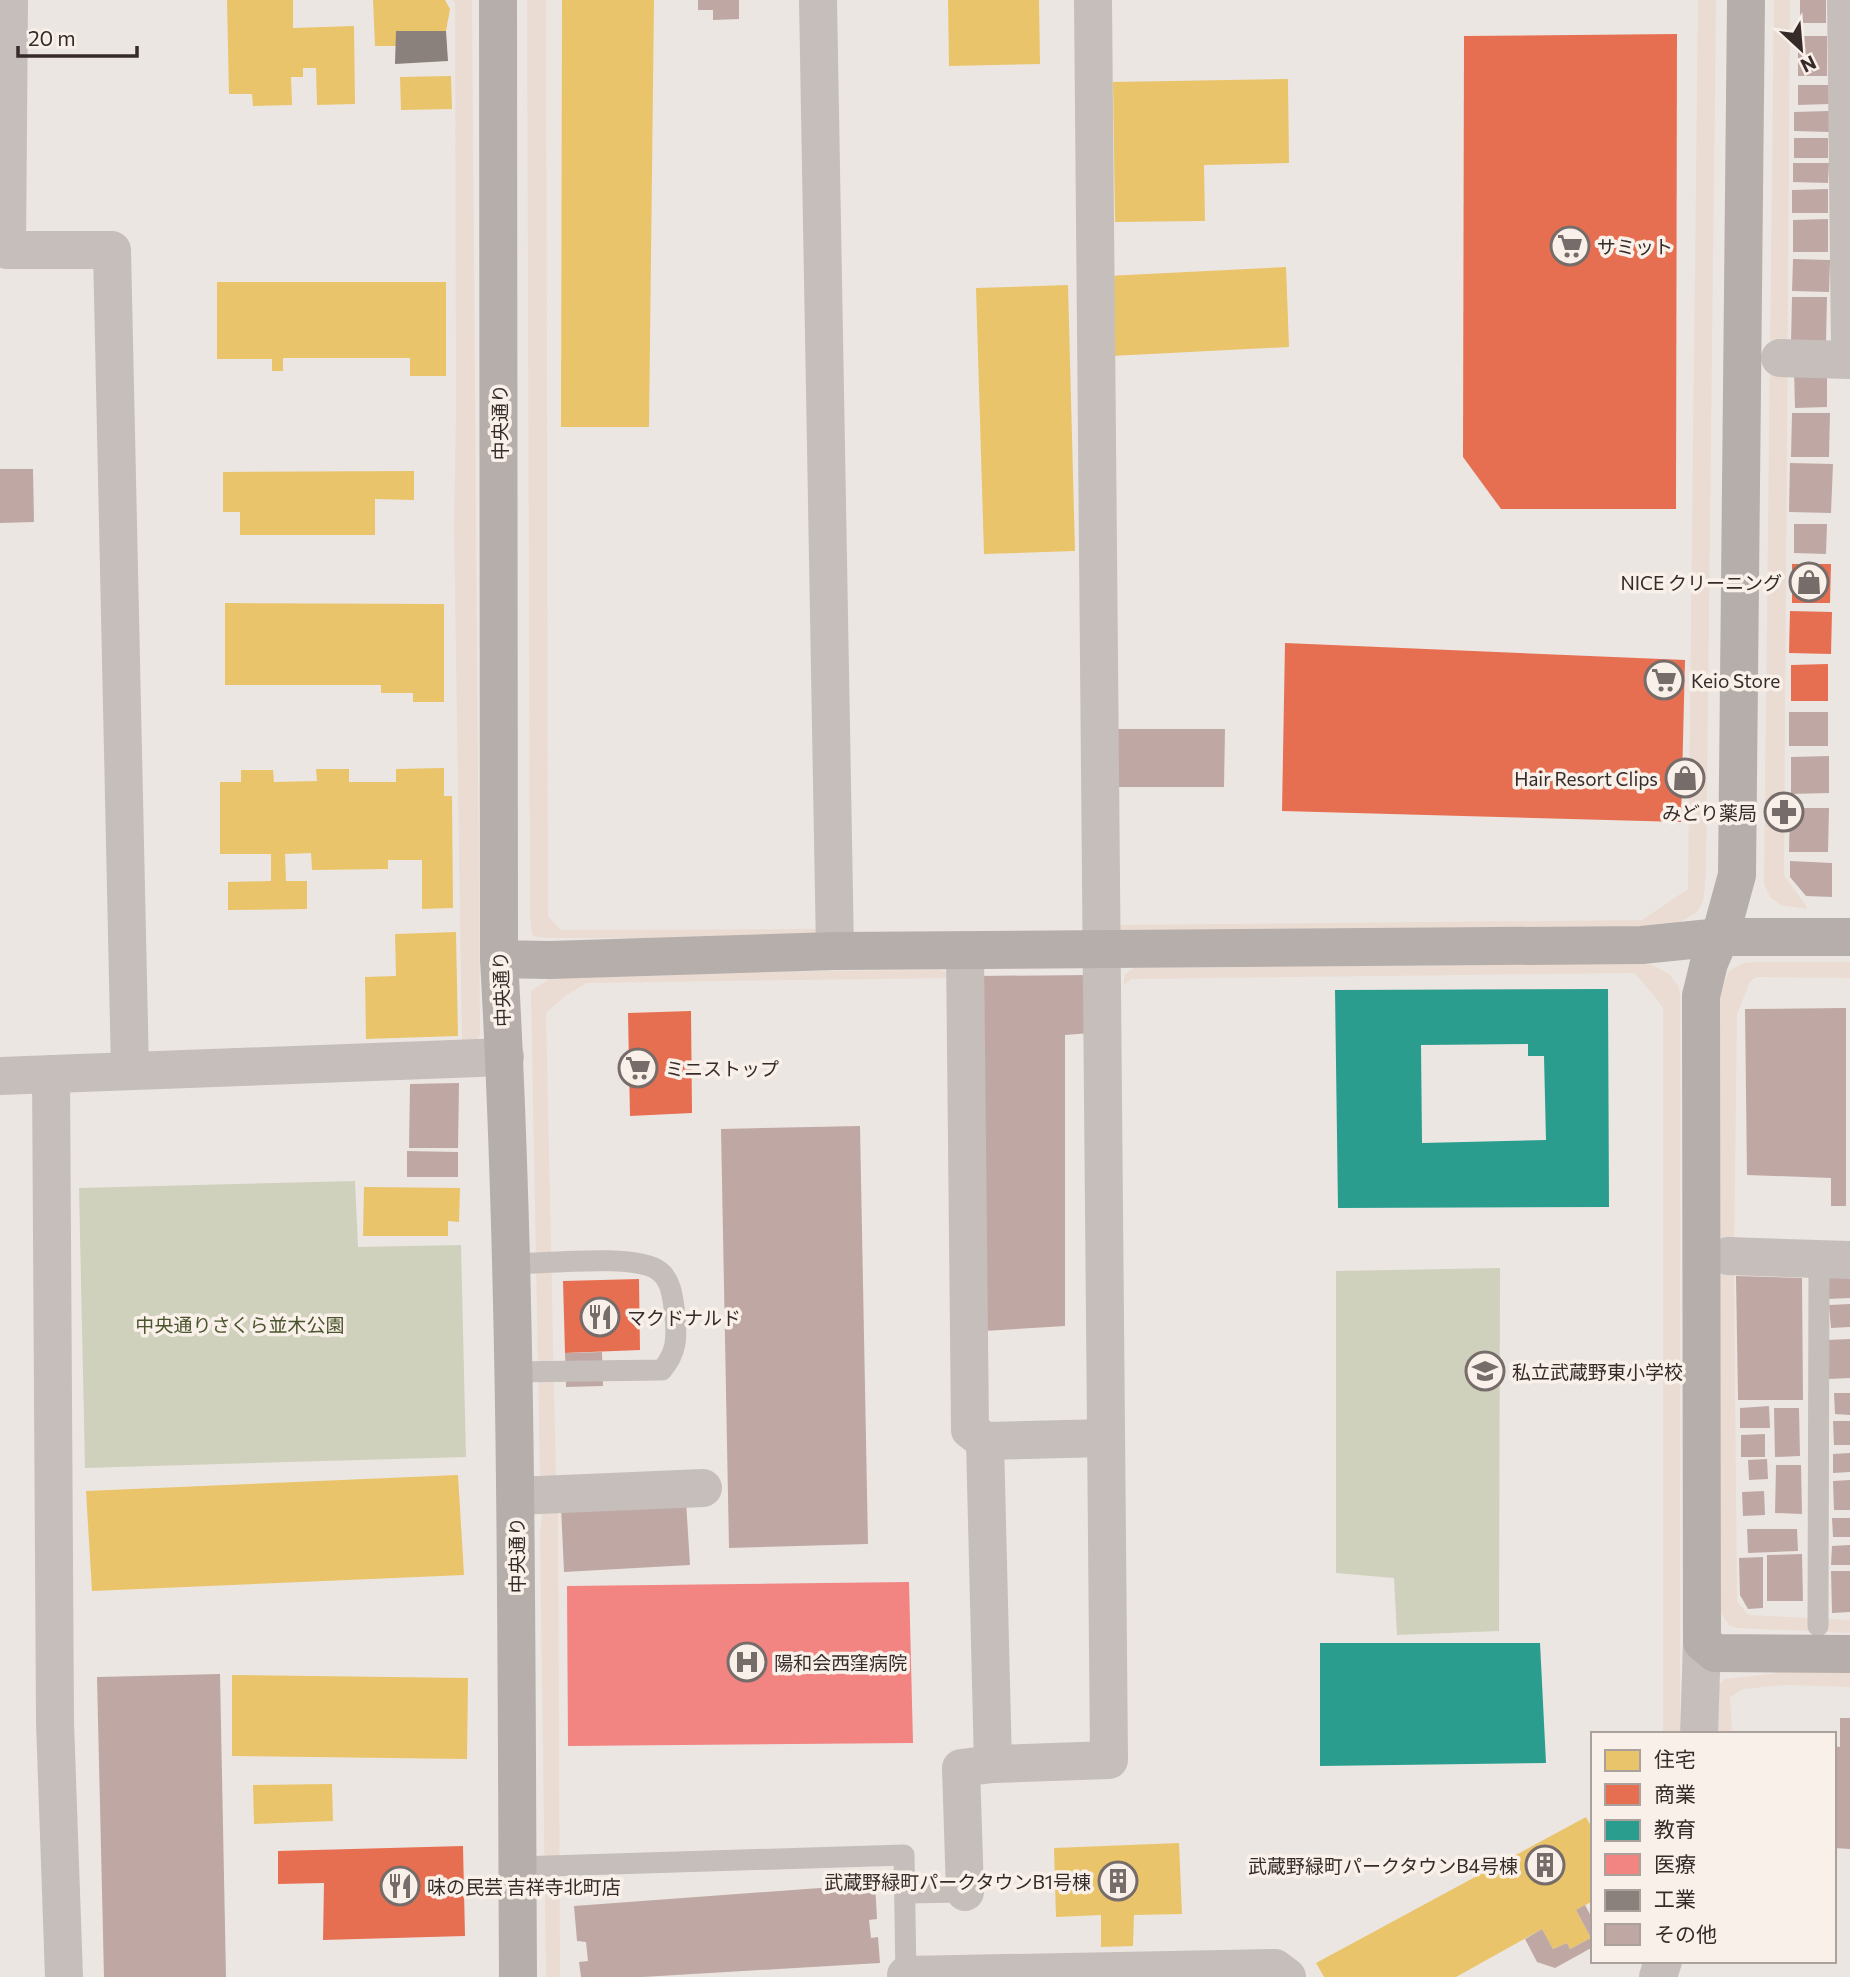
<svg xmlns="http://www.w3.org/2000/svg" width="1850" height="1977" font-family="Commissioner,'Noto Sans JP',sans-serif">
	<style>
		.green { fill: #d0d1bc }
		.plaza { fill: #eadcd2 }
		.homes { fill: #e9c46a }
		.shops { fill: #e76f51 }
		.schools { fill: #2a9d8f; fill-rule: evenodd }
		.health { fill: #f28482 }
		.industry { fill: #8a817c }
		.building { fill: #bfa8a4 }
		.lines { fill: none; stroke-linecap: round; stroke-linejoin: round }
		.lane { stroke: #c6beba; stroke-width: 21 }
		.street { stroke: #c6beba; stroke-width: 38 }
		.secondary { stroke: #b6aeab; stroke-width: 38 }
		.labels { text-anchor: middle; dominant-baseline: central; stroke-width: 7; stroke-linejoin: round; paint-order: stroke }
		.poi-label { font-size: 19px; fill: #362b29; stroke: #f9f0e9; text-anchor: start }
		.street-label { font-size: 19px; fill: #362b29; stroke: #f9f0e9 }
		.park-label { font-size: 19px; fill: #4a542d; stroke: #f9f0e9 }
	</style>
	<rect width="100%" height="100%" fill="#ece6e2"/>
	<g class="green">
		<path d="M 355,1181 L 358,1247 L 461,1245 L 466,1457 L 85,1468 L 79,1188 Z"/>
		<path d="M 1500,1268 L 1499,1631 L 1397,1635 L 1394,1578 L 1336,1573 L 1336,1271 Z"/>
	</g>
	<g class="plaza">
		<path d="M 452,0 L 472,0 L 480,1034 L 477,1040 L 462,1045 L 454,527 L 456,411 L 455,4 Z"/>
		<path d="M 527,0 L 546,0 L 548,916 L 561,930 L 825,929 L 816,938 L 548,938 L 536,937 L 532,935 L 530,917 Z"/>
		<path d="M 1698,0 L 1716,0 L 1706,874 L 1703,902 L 1697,912 L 1673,926 L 1120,930 L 1120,925 L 1642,920 L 1688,889 Z"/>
		<path d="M 1774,0 L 1790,0 L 1784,875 L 1807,907 L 1806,909 L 1781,905 L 1770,897 L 1764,884 Z"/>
		<path d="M 1754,962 L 1850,962 L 1850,978 L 1756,977 L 1750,982 L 1737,1014 L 1734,1257 L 1737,1601 L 1748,1615 L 1850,1620 L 1850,1633 L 1737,1628 L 1729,1625 L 1721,1613 L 1719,995 L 1729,971 L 1743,963 Z"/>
		<path d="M 1642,963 L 1652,965 L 1669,974 L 1679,987 L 1680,996 L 1680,1734 L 1663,1734 L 1663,1007 L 1635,973 L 1132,979 L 1124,985 L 1124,980 L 1125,974 L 1134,968 Z"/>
		<path d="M 939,970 L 948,972 L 950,978 L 587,983 L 566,995 L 546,1013 L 556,1481 L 543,1480 L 540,1474 L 531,991 L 549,979 L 564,973 Z"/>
		<path d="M 558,1507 L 560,1977 L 546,1977 L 540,1534 L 542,1514 Z"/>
		<path d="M 1782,1670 L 1850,1672 L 1850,1687 L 1786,1685 L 1743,1689 L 1730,1697 L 1732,1734 L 1716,1734 L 1718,1687 L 1724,1679 L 1770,1674 Z"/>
	</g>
	<g class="homes">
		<path d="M 227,0 L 293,0 L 293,28 L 354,26 L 355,104 L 317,105 L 316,68 L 303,68 L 303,77 L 291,77 L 292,105 L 253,106 L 252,94 L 229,94 Z"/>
		<path d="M 373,0 L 445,0 L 450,9 L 446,31 L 396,31 L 396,46 L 375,46 Z"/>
		<path d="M 562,0 L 654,0 L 649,427 L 561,427 Z"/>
		<path d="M 948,0 L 1039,0 L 1040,64 L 949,66 Z"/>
		<path d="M 451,76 L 452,109 L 401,110 L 400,77 Z"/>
		<path d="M 1288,79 L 1289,163 L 1204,165 L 1205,221 L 1115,222 L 1113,82 Z"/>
		<path d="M 1286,267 L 1289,347 L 1111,356 L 1107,276 Z"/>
		<path d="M 217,282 L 446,282 L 446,376 L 410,376 L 410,358 L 283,358 L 283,371 L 272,371 L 272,359 L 217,359 Z"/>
		<path d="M 1068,285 L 1075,551 L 984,554 L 976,288 Z"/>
		<path d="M 414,471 L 414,500 L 375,499 L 375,535 L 240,535 L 240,512 L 223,512 L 223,472 Z"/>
		<path d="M 225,603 L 444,604 L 444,702 L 413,702 L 413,693 L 381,693 L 381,685 L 225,685 Z"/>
		<path d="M 444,768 L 444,796 L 452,796 L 453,908 L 422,909 L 422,860 L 388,860 L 388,869 L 312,870 L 311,853 L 285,854 L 286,881 L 307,881 L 307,909 L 228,910 L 228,882 L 271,881 L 271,854 L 220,854 L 220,782 L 241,782 L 241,770 L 273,770 L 274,782 L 317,781 L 316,769 L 349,769 L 349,782 L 396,782 L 396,769 Z"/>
		<path d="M 456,932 L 458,1036 L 366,1039 L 365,977 L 396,976 L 395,934 Z"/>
		<path d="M 364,1187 L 460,1188 L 459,1222 L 448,1221 L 448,1236 L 363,1236 Z"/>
		<path d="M 458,1475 L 464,1575 L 92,1591 L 86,1491 Z"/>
		<path d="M 232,1675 L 468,1678 L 467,1759 L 232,1756 Z"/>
		<path d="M 332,1784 L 333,1821 L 254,1824 L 253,1785 Z"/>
		<path d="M 1586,1817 L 1593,1830 L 1593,1901 L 1576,1910 L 1591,1938 L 1570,1949 L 1567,1943 L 1553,1949 L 1542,1929 L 1456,1977 L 1324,1977 L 1316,1963 Z"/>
		<path d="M 1179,1843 L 1182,1914 L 1134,1915 L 1133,1946 L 1101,1947 L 1101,1915 L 1056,1917 L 1054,1848 Z"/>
	</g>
	<g class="shops">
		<path d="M 1677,34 L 1676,509 L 1501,509 L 1463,457 L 1464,36 Z"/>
		<path d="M 1792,564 L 1831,564 L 1830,603 L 1792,603 Z"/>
		<path d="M 1790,611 L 1832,612 L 1831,654 L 1789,653 Z"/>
		<path d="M 1285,643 L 1685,660 L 1681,822 L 1282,811 Z"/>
		<path d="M 1828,664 L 1828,701 L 1791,701 L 1791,665 Z"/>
		<path d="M 691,1011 L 692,1113 L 630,1116 L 628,1013 Z"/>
		<path d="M 639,1279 L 640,1350 L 565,1353 L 563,1281 Z"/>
		<path d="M 463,1846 L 465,1936 L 323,1940 L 324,1883 L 278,1884 L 278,1851 Z"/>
	</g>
	<g class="schools">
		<path d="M 1608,989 L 1609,1207 L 1338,1208 L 1335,990 ZM 1528,1044 L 1528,1056 L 1544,1056 L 1546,1140 L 1422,1143 L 1421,1045 Z"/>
		<path d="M 1320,1643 L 1540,1643 L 1546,1763 L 1320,1766 Z"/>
	</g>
	<path class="health" d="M 909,1582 L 913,1743 L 568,1746 L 567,1586 Z"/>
	<path class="industry" d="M 396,31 L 446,31 L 448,61 L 395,64 Z"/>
	<g class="building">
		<path d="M 698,0 L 739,0 L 739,19 L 713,20 L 713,10 L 698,10 Z"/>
		<rect x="1800" y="0" width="26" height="23"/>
		<rect x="1798" y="36" width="29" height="40"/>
		<path d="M 1798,85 L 1829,85 L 1829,104 L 1798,105 Z"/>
		<path d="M 1829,111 L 1829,132 L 1794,131 L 1794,112 Z"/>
		<rect x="1794" y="138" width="34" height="20"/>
		<path d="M 1793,163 L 1829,163 L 1828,183 L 1793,182 Z"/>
		<path d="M 1828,189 L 1828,213 L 1792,213 L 1792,190 Z"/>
		<path d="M 1828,219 L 1828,252 L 1793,252 L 1793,220 Z"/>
		<path d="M 1793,259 L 1830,260 L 1829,292 L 1792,291 Z"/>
		<path d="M 1792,297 L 1827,297 L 1826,344 L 1791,344 Z"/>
		<path d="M 1794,370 L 1827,370 L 1827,407 L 1795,408 Z"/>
		<path d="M 1792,413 L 1830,413 L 1829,457 L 1791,457 Z"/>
		<path d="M 1790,463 L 1833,464 L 1831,513 L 1789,512 Z"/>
		<path d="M 0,469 L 33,469 L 34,522 L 0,523 Z"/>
		<path d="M 1794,524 L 1827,524 L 1826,554 L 1794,553 Z"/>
		<rect x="1789" y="712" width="39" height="34"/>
		<path d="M 1111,729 L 1225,729 L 1224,787 L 1111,787 Z"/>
		<path d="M 1829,756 L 1829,793 L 1791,794 L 1791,757 Z"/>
		<path d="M 1790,808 L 1829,808 L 1828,852 L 1789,852 Z"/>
		<path d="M 1790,861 L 1832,863 L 1832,897 L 1806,896 L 1790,877 Z"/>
		<path d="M 1089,975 L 1091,1033 L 1065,1035 L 1065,1326 L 984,1331 L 975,976 Z"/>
		<path d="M 1846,1008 L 1846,1206 L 1831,1206 L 1831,1178 L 1747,1175 L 1745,1009 Z"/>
		<path d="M 459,1083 L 458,1148 L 409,1148 L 410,1084 Z"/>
		<path d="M 860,1126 L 868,1544 L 729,1548 L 721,1129 Z"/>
		<path d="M 407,1151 L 458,1152 L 458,1177 L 407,1177 Z"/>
		<path d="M 1826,1271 L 1850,1271 L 1850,1298 L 1827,1299 Z"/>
		<path d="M 1736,1276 L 1802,1278 L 1803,1400 L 1738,1400 Z"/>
		<path d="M 1850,1304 L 1850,1327 L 1831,1328 L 1829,1305 Z"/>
		<path d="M 1850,1339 L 1850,1378 L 1828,1379 L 1827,1340 Z"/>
		<path d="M 602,1352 L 603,1386 L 566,1387 L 565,1353 Z"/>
		<path d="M 1834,1393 L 1850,1393 L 1850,1415 L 1835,1414 Z"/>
		<path d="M 1769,1406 L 1770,1428 L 1740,1428 L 1740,1408 Z"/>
		<path d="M 1774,1408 L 1799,1408 L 1800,1456 L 1775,1457 Z"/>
		<path d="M 1833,1421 L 1850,1421 L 1850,1445 L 1834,1445 Z"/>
		<path d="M 1765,1434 L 1765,1457 L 1741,1457 L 1741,1435 Z"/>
		<path d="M 1850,1453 L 1850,1472 L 1833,1473 L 1833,1454 Z"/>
		<path d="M 1767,1459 L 1768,1479 L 1749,1480 L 1748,1460 Z"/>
		<path d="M 1776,1465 L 1801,1465 L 1802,1514 L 1775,1513 Z"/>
		<path d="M 1850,1480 L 1850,1510 L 1834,1510 L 1833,1481 Z"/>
		<path d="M 1764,1491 L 1765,1515 L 1743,1516 L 1742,1492 Z"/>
		<path d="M 686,1501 L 690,1565 L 564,1572 L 561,1507 Z"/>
		<path d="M 1832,1518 L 1850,1518 L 1850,1537 L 1833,1537 Z"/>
		<path d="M 1747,1529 L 1797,1529 L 1798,1551 L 1748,1553 Z"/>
		<path d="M 1850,1545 L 1850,1565 L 1831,1565 L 1832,1546 Z"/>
		<path d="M 1802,1554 L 1803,1601 L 1767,1601 L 1767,1555 Z"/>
		<path d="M 1763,1557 L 1763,1608 L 1748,1609 L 1740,1595 L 1739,1558 Z"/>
		<path d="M 1831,1571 L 1850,1571 L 1850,1612 L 1832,1613 Z"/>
		<path d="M 220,1674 L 226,1977 L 104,1977 L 97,1677 Z"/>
		<path d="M 1840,1718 L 1850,1718 L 1850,1849 L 1834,1848 L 1834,1746 L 1840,1747 Z"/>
		<path d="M 875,1884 L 877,1919 L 869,1920 L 871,1938 L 878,1937 L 880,1963 L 643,1977 L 581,1977 L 579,1962 L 588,1961 L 586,1942 L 577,1941 L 574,1906 Z"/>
		<path d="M 1585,1905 L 1593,1920 L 1593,1947 L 1555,1968 L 1537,1962 L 1525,1939 L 1542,1929 L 1553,1949 L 1567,1943 L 1570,1949 L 1591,1938 L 1576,1910 Z"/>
	</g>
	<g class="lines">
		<g class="lane">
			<path d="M 511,1264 C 542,1264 637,1253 659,1271 C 672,1280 673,1301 675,1315 C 677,1338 677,1352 662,1370 L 512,1372"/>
			<path d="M 1818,1626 L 1819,1259"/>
			<path d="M 517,1867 L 904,1855 L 906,1977"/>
			<path d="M 905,1893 L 965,1892"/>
		</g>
		<g class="street">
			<path d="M 9,0 L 7,250 L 112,250 L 130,1071"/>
			<path d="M 818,0 L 835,951"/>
			<path d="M 1846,0 L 1850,350"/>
			<path d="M 1780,358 L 1850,360"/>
			<path d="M 965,951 L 970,1430 L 985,1441 L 1105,1438"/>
			<path d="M 51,1074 L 55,1722 L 64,1977"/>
			<path d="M 0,1076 L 505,1057"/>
			<path d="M 1728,1256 L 1850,1260"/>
			<path d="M 985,1441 L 993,1764"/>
			<path d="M 516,1496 L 703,1488"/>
			<path d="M 1699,1734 L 1702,1642"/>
			<path d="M 965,1892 L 961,1768 L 993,1764 L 1109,1760 L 1093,0"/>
			<path d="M 906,1975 L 1275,1968 L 1287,1977"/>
			<path d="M 1658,1977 L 1663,1961"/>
		</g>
		<g class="secondary">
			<path d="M 498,0 L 499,959 C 518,1298 516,1638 518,1977"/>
			<path d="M 1746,0 L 1737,875 L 1720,937 L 1709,963 L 1701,996 L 1702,1642 L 1715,1653 L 1850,1654"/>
			<path d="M 499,959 L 549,960 L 835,951 L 1642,945 L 1720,937 L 1850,937"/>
		</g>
	</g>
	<defs>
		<symbol id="supermarket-ring" viewBox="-11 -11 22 22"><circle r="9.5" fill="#f9f0e9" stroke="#766c6a" stroke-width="1.5"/><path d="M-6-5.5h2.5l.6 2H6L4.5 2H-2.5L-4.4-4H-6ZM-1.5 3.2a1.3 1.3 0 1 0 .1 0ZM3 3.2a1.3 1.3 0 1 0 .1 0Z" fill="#766c6a"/></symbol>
		<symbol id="shop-ring" viewBox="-11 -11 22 22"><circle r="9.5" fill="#f9f0e9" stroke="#766c6a" stroke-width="1.5"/><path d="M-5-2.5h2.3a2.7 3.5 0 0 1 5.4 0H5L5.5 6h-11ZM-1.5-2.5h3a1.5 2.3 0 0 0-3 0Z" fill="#766c6a"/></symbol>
		<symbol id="pharmacy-ring" viewBox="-11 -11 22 22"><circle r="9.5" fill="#f9f0e9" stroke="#766c6a" stroke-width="1.5"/><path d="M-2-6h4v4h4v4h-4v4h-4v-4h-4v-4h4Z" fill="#766c6a"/></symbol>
		<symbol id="restaurant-ring" viewBox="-11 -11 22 22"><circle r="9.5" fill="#f9f0e9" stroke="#766c6a" stroke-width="1.5"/><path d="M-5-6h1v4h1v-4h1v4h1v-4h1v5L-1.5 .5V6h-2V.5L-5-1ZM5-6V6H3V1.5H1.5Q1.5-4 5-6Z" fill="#766c6a"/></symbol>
		<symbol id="school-ring" viewBox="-11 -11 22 22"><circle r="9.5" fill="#f9f0e9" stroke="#766c6a" stroke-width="1.5"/><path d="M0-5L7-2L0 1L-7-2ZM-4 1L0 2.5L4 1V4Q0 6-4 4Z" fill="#766c6a"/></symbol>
		<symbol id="hospital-ring" viewBox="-11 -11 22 22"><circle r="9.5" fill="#f9f0e9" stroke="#766c6a" stroke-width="1.5"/><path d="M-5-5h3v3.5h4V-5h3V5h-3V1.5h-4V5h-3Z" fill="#766c6a"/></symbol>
		<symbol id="building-ring" viewBox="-11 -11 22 22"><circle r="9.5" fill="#f9f0e9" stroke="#766c6a" stroke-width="1.5"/><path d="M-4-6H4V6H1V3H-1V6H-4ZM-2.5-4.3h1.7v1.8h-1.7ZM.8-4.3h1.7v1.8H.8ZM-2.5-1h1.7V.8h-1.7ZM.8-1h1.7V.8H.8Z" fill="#766c6a"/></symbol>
	</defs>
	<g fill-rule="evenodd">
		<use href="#supermarket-ring" x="1548" y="224" width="44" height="44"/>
		<use href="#shop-ring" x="1787" y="560" width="44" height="44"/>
		<use href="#supermarket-ring" x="1642" y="658" width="44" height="44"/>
		<use href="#shop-ring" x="1663" y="756" width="44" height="44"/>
		<use href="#pharmacy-ring" x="1762" y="790" width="44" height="44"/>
		<use href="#supermarket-ring" x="616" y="1046" width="44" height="44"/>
		<use href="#restaurant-ring" x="578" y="1295" width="44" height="44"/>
		<use href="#school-ring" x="1463" y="1349" width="44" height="44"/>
		<use href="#hospital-ring" x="725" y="1640" width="44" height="44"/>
		<use href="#building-ring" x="1523" y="1843" width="44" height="44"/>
		<use href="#building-ring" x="1096" y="1859" width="44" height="44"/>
		<use href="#restaurant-ring" x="378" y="1864" width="44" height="44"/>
	</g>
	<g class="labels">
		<g class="poi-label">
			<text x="1597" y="246">サミット</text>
			<text x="1782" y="582" text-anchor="end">NICE クリーニング</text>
			<text x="1691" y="680">Keio Store</text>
			<text x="1658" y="778" text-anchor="end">Hair Resort Clips</text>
			<text x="1757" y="812" text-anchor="end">みどり薬局</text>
			<text x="665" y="1068">ミニストップ</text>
			<text x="627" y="1317">マクドナルド</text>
			<text x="1512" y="1371">私立武蔵野東小学校</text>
			<text x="774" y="1662">陽和会西窪病院</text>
			<text x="1518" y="1865" text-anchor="end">武蔵野緑町パークタウンB4号棟</text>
			<text x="1091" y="1881" text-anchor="end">武蔵野緑町パークタウンB1号棟</text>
			<text x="427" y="1886">味の民芸 吉祥寺北町店</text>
		</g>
		<g class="street-label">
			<text transform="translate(499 422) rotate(-90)">中央通り</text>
			<text transform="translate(501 989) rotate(-92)">中央通り</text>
			<text transform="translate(516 1555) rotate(-90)">中央通り</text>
		</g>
		<g class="park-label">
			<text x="240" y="1324">中央通りさくら並木公園</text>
		</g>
	</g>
	<rect x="1591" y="1732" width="245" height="231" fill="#f9f0e9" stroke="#aba19c" stroke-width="2"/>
	<rect x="1605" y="1750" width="35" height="21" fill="#e9c46a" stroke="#aba19c" stroke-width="2"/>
	<text x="1654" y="1767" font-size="21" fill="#362b29">住宅</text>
	<rect x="1605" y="1784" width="35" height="21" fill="#e76f51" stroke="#aba19c" stroke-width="2"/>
	<text x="1654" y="1802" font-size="21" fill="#362b29">商業</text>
	<rect x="1605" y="1820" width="35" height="21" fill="#2a9d8f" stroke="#aba19c" stroke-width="2"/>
	<text x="1654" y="1837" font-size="21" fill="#362b29">教育</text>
	<rect x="1605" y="1854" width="35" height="21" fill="#f28482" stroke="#aba19c" stroke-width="2"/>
	<text x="1654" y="1872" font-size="21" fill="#362b29">医療</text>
	<rect x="1605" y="1890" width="35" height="21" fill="#8a817c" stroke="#aba19c" stroke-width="2"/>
	<text x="1654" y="1907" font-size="21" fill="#362b29">工業</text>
	<rect x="1605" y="1924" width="35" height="21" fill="#bfa8a4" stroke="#aba19c" stroke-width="2"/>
	<text x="1654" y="1942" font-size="21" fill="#362b29">その他</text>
	<g transform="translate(1801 49) rotate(154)" stroke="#f9f0e9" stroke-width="5" paint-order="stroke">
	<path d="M0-5L12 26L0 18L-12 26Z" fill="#362b29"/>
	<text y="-10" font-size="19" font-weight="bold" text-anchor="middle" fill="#362b29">N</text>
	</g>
	<path d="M18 46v10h119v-10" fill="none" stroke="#362b29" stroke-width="3.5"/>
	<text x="28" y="46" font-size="21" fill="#362b29" stroke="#f9f0e9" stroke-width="5" paint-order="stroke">20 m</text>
</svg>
